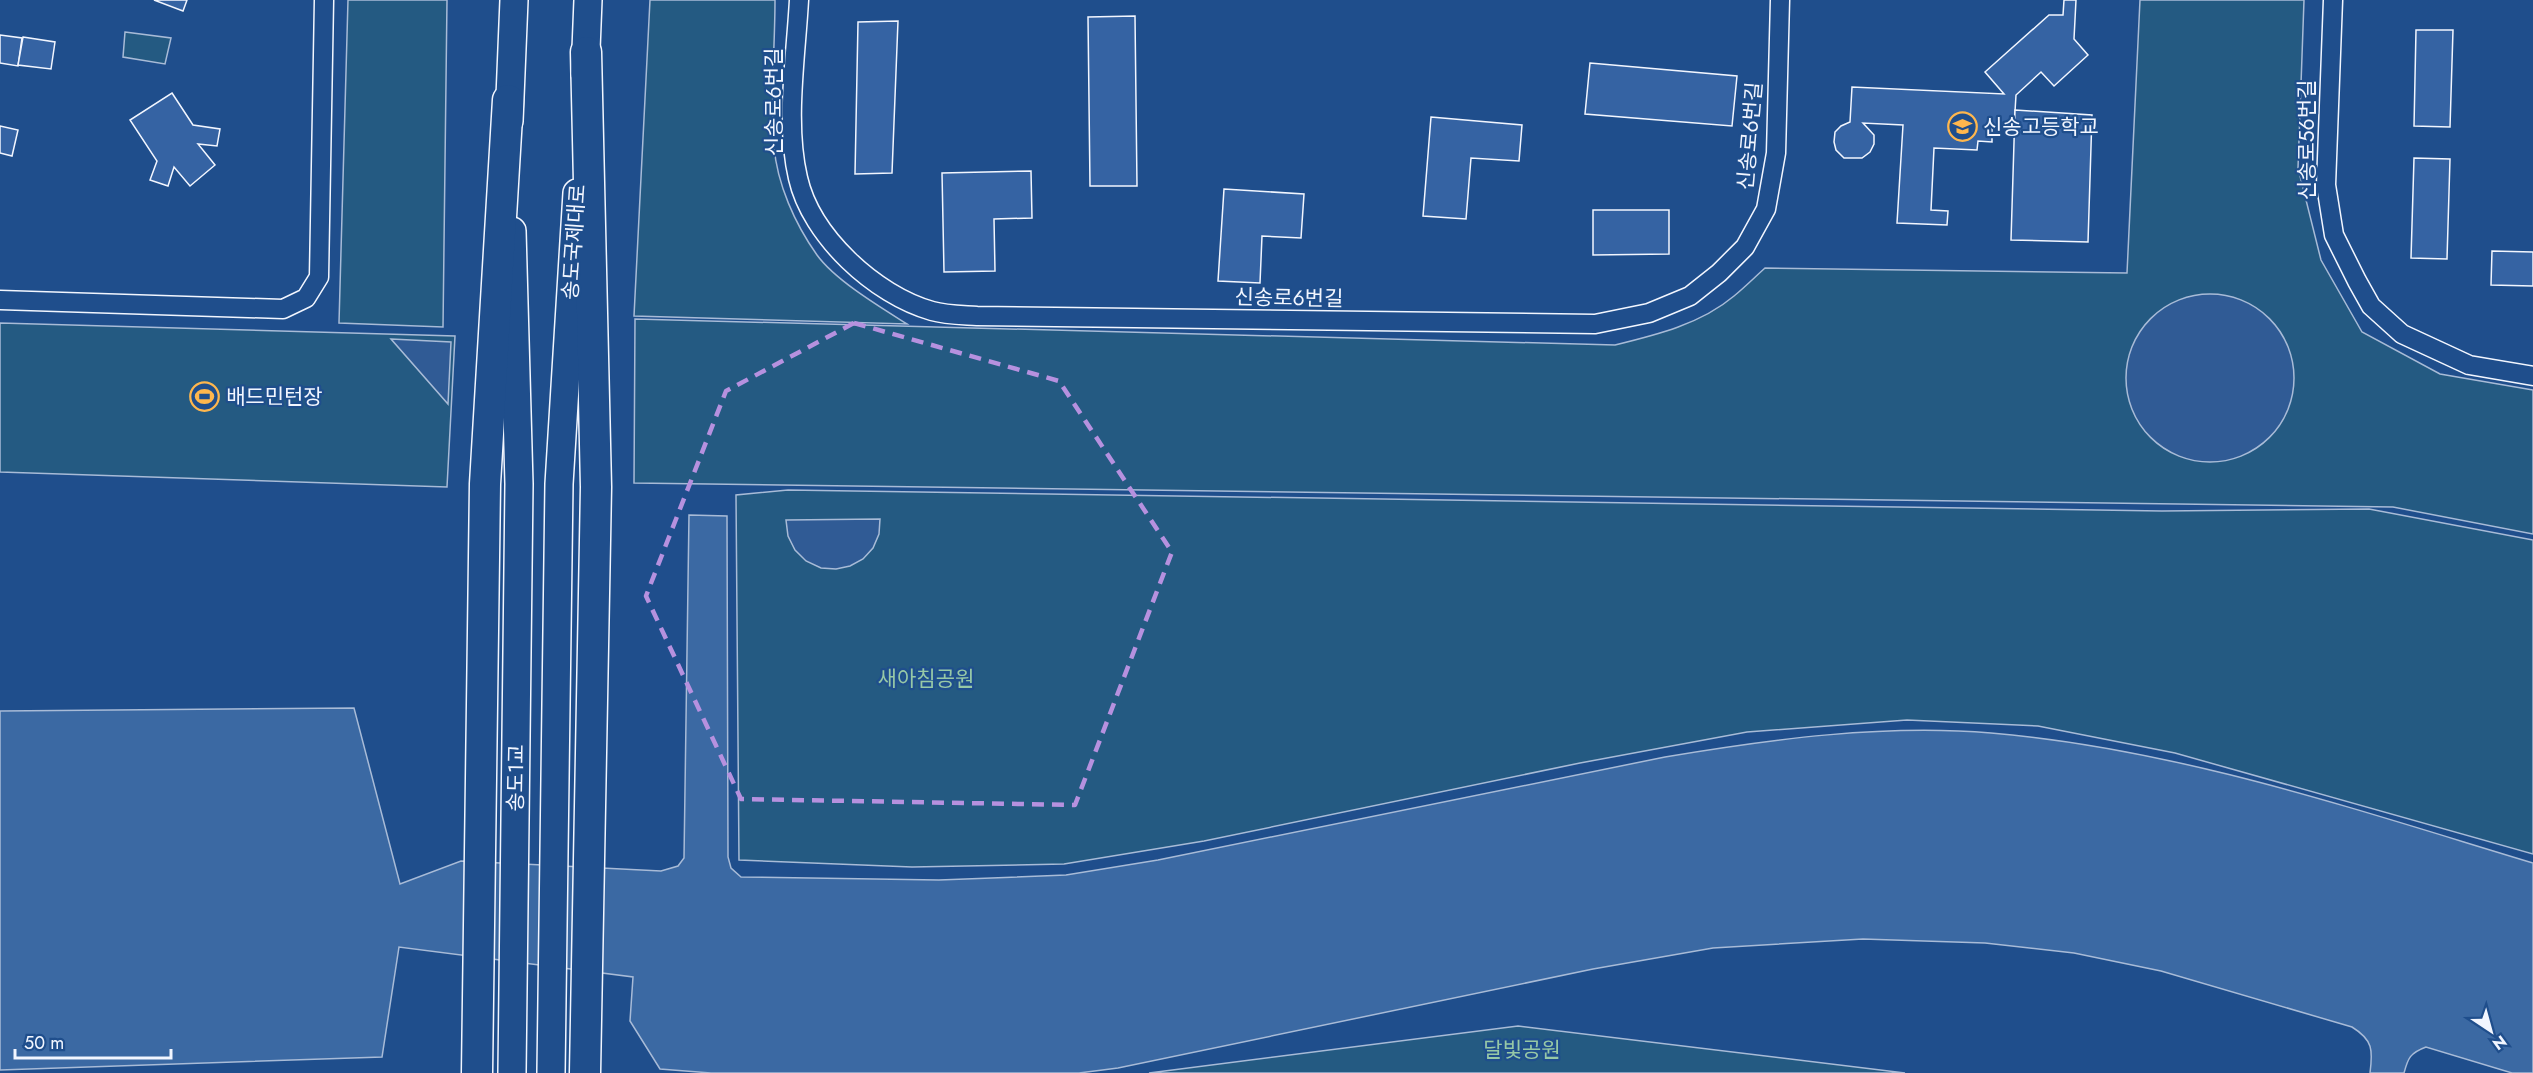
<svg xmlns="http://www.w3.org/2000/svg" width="2533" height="1073" font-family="Jost,'Noto Sans KR',sans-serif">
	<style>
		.green { fill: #245a82; stroke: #a8bbd7; stroke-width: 1.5 }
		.parking { fill: #305b95; stroke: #a8bbd7; stroke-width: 1.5 }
		.water { fill: #3b69a3; stroke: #a8bbd7; stroke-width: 1.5 }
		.building { fill: #3563a3; stroke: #f2f6ff; stroke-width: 1.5 }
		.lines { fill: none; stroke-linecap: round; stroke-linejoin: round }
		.street-casing { stroke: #f2f6ff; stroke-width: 21 }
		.secondary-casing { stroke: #f2f6ff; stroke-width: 30 }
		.primary-casing { stroke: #f2f6ff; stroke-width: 33 }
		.street { stroke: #1f4e8c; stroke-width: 18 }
		.secondary { stroke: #1f4e8c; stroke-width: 27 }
		.primary { stroke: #1f4e8c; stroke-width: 30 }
		.marked { fill: none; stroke: #b691df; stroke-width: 4.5; stroke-dasharray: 12 8; stroke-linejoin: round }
		.labels { text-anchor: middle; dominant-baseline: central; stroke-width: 4.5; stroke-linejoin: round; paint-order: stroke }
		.street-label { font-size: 21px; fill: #f2f6ff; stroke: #1f4e8c }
		.poi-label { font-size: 21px; fill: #f2f6ff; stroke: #1f4e8c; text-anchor: start }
		.park-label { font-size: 21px; fill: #97c8a6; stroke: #1f4e8c }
	</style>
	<rect width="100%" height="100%" fill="#1f4e8c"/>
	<g class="green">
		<path d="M 348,0 L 447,0 L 443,327 L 339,323 Z"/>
		<path d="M 650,0 L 775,0 C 775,48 770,99 774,146 C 777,184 795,224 817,255 C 835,280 880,307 907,324 L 634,316 Z"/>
		<path d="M 2140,0 L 2304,0 L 2298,168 L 2321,260 L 2362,332 L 2440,374 L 2533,390 L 2533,534 L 2393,507 L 634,483 L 635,319 L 1615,345 C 1656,335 1701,324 1734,296 C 1745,287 1755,277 1765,268 L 2127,273 Z"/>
		<path d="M 125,32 L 171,38 L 165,64 L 123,57 Z"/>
		<path d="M 0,323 L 455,336 L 447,487 L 0,472 Z"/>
		<path d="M 788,490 L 2162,511 L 2369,509 L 2533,540 L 2533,854 L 2175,753 L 2038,726 L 1907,720 L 1747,732 L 1580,763 L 1204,841 L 1064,864 L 912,867 L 739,860 L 736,495 Z"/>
		<path d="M 1518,1026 L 1905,1073 L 1149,1073 Z"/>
	</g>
	<g class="parking">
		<circle cx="2210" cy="378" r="84"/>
		<path d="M 391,339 L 451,342 L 448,404 Z"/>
		<path d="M 880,519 L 879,534 L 873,548 L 863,559 L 850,566 L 836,569 L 821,568 L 806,561 L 795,550 L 788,536 L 786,520 Z"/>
	</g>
	<path class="water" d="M 689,515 L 727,516 L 728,857 L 731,868 L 741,877 L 939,880 L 1066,875 L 1158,860 L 1665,757 C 1772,739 1883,724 1991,733 C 2174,748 2357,810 2533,863 L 2533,1073 L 2512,1073 L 2426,1047 C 2410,1053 2408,1058 2404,1073 L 2370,1073 C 2373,1050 2373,1040 2352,1027 L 2161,971 L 2074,953 L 1985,943 L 1863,939 L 1713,948 L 1593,969 L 1118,1068 L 1079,1073 L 711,1073 L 660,1069 L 630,1021 L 633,977 L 399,947 L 382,1057 L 0,1070 L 0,711 L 354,708 L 400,884 L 461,861 L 661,871 L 678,866 L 684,858 Z"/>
	<g class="building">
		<path d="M 154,0 L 187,0 L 183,11 Z"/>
		<path d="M 2064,0 L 2076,0 L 2074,39 L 2088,55 L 2054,86 L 2041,72 L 2016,95 L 2014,128 L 1992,127 L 1992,142 L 1978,141 L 1977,150 L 1934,148 L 1931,210 L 1948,211 L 1947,225 L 1897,223 L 1903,125 L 1863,123 L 1874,135 L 1874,144 L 1870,152 L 1862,158 L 1844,158 L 1836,150 L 1834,142 L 1835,132 L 1841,126 L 1850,122 L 1852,87 L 2004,94 L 1985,72 L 2049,15 L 2063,15 Z"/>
		<path d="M 1135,16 L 1137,186 L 1090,186 L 1088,17 Z"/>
		<path d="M 898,21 L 892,173 L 855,174 L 858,22 Z"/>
		<path d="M 2416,30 L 2453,30 L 2450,127 L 2414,126 Z"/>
		<path d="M 0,35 L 22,38 L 18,66 L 0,63 Z"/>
		<path d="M 23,37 L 55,42 L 51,69 L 18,65 Z"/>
		<path d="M 1590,63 L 1737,76 L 1732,126 L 1585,114 Z"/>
		<path d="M 172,93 L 193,125 L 220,129 L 217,146 L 198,144 L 215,165 L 190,186 L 174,167 L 168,186 L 150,180 L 157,161 L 130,120 Z"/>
		<path d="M 2015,110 L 2092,115 L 2088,242 L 2011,240 Z"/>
		<path d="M 1431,117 L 1522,125 L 1519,161 L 1471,158 L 1466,219 L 1423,216 Z"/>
		<path d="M 0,126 L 18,130 L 12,156 L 0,153 Z"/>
		<path d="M 2414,158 L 2450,159 L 2447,259 L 2411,258 Z"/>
		<path d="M 1031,171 L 1032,218 L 994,219 L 995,271 L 944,272 L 942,173 Z"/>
		<path d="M 1224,189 L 1304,194 L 1301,238 L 1262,236 L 1260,283 L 1218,281 Z"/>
		<path d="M 1593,210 L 1669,210 L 1669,254 L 1593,255 Z"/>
		<path d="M 2492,251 L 2533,252 L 2533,286 L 2491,285 Z"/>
	</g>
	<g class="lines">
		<defs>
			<g id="street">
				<path d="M 799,0 C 796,56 785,123 798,178 C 811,236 875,295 932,311 C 946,315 963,315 977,316 L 1595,324 L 1649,313 L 1690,296 L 1719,273 L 1745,247 L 1766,209 L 1776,153 L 1780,0"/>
				<path d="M 2333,0 L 2326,185 L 2334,235 L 2357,281 L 2371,306 L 2402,334 L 2469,365 L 2533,376"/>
				<path d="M 0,300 L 283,309 L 306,298 L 319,277 L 324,0"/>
			</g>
			<g id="secondary">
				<path d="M 585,74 L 588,0"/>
				<path d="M 509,121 L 514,0"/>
				<path d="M 512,1073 L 519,484 L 512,231"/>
				<path d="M 551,1073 L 559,484 L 577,193"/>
			</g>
			<g id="primary">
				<path d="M 477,1073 L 485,484 L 508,100"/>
				<path d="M 585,1073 L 596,487 L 586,52"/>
			</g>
		</defs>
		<use href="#street" class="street-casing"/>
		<use href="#secondary" class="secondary-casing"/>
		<use href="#primary" class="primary-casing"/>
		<use href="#street" class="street"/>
		<use href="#secondary" class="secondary"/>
		<use href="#primary" class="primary"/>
	</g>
	<path class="marked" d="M 854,323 L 1059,381 L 1172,552 L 1075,805 L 741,799 L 646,596 L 726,391 Z"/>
	<defs>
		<symbol id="school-ring" viewBox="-11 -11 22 22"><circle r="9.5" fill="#1f4e8c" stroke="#ffb74d" stroke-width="1.5"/><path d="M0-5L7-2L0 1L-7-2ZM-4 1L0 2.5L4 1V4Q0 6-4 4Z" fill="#ffb74d"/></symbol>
		<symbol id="stadium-ring" viewBox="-11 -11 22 22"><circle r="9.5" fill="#1f4e8c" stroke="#ffb74d" stroke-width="1.5"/><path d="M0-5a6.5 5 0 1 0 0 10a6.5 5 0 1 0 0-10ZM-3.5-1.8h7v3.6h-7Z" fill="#ffb74d"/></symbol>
	</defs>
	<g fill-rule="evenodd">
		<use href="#school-ring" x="1946" y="110" width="33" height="33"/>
		<use href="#stadium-ring" x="188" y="380" width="33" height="33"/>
	</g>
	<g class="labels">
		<g class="street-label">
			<text transform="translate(774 102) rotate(-90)">신송로6번길</text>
			<text transform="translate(1750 136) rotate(-85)">신송로6번길</text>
			<text transform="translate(2307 140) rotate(-90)">신송로56번길</text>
			<text transform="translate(574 242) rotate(-86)">송도국제대로</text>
			<text transform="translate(1289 298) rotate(1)">신송로6번길</text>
			<text transform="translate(516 778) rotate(-89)">송도1교</text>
		</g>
		<g class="poi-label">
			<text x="1983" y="127">신송고등학교</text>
			<text x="226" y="397">배드민턴장</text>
		</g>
		<g class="park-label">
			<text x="926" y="679">새아침공원</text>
			<text x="1522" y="1050">달빛공원</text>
		</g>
	</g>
	<g transform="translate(2491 1031) rotate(144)" stroke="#1f4e8c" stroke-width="4.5" paint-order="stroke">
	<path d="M0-4.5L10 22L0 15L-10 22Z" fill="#f2f6ff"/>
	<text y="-9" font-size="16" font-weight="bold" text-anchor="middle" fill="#f2f6ff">N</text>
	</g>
	<path d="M15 1049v9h156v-9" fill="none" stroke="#f2f6ff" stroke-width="3"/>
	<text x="24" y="1049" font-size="18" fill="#f2f6ff" stroke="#1f4e8c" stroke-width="4.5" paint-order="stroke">50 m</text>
</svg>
